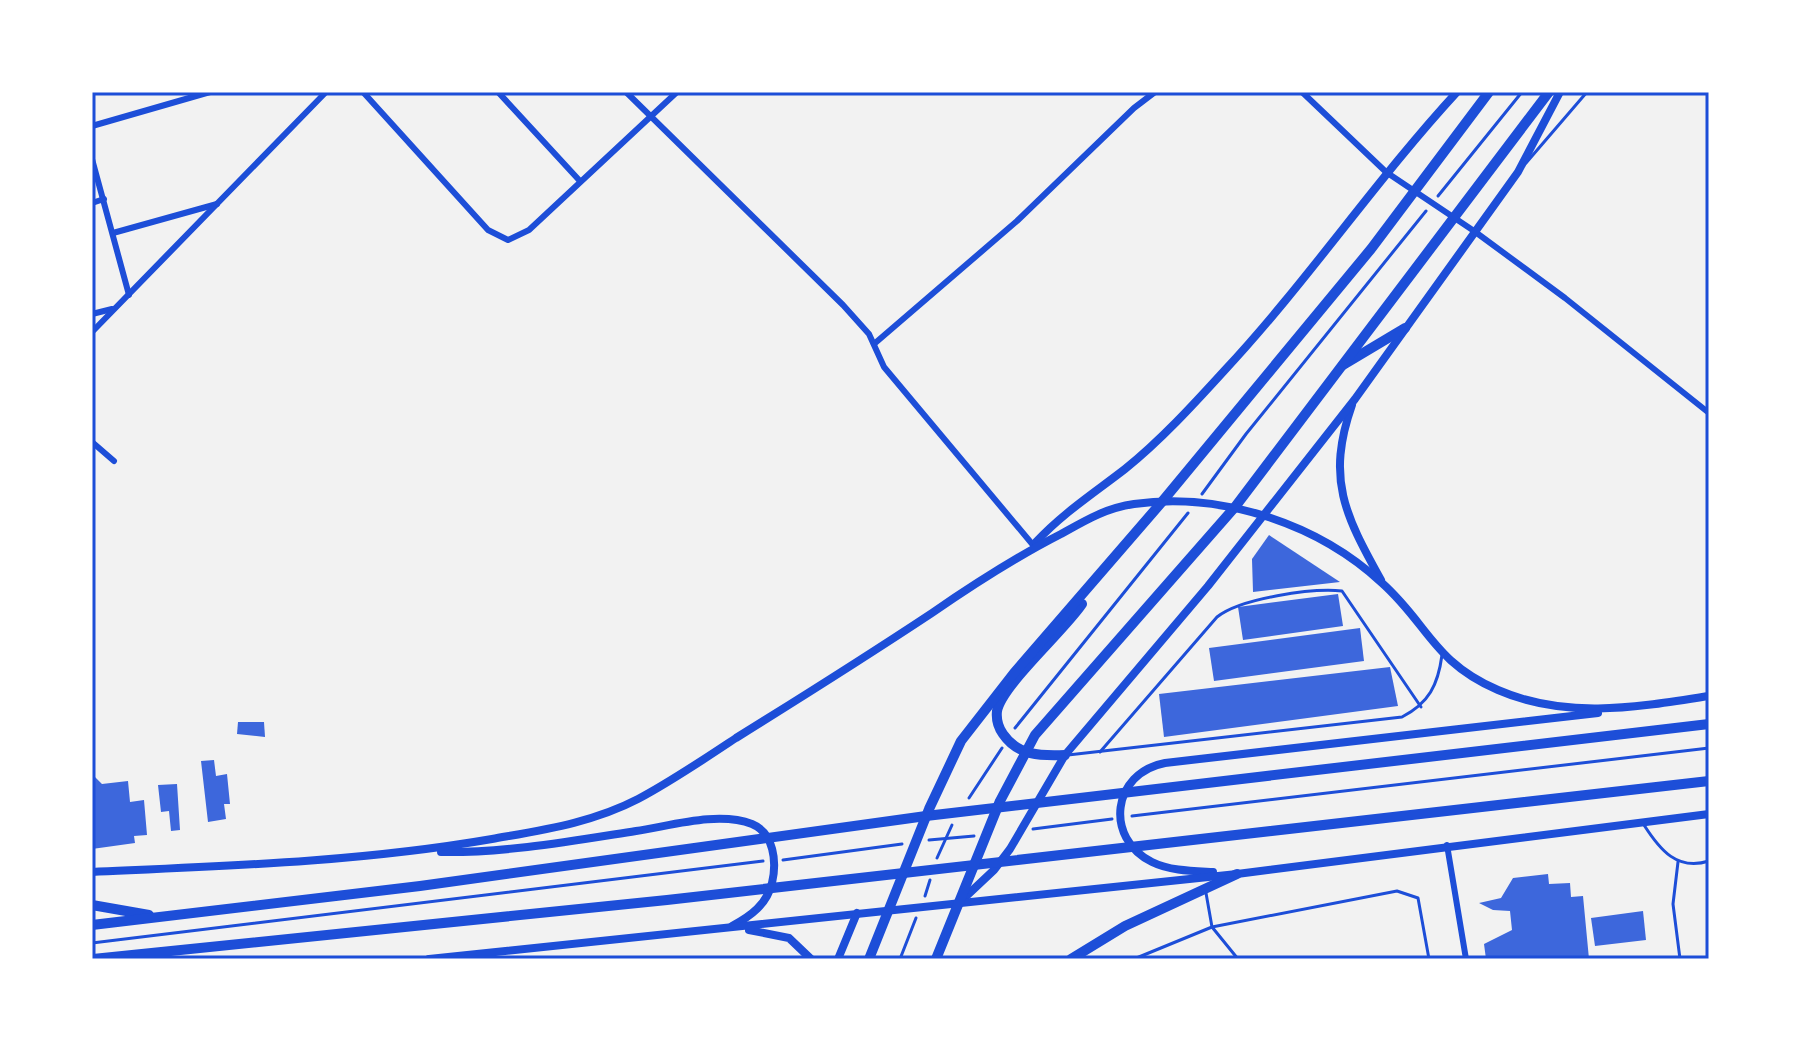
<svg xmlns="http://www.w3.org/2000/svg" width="1801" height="1051" font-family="'DM Sans',sans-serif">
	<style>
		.building { fill: #3d67dc }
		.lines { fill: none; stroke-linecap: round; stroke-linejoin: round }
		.path { stroke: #1d4ed8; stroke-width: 3 }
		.service { stroke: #1d4ed8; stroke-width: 3 }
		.minor { stroke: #1d4ed8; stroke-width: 6 }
		.tertiary { stroke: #1d4ed8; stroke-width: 8 }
		.primary { stroke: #1d4ed8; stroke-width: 10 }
		.neatline { fill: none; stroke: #1d4ed8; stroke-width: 3 }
	</style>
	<rect width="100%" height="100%" fill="#f2f2f2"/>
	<g class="building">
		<path d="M 1269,535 L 1340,582 L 1253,592 L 1252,559 Z"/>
		<path d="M 1338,594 L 1343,626 L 1243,640 L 1238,607 Z"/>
		<path d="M 1360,628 L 1364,661 L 1214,681 L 1209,648 Z"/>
		<path d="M 1390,667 L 1398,706 L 1164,737 L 1159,694 Z"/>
		<path d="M 238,722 L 264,722 L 265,737 L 237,734 Z"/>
		<path d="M 214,760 L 216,776 L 227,774 L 230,804 L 224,804 L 226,819 L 208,822 L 201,761 Z"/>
		<path d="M 92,774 L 102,784 L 128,781 L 130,802 L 144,800 L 147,835 L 134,836 L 135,843 L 92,849 Z"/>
		<path d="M 177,784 L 180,830 L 171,831 L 169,811 L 161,812 L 158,785 Z"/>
		<path d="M 1548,874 L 1549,884 L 1570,883 L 1571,897 L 1583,896 L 1589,959 L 1486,959 L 1484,944 L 1512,930 L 1510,911 L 1493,910 L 1479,903 L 1501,898 L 1513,878 Z"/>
		<path d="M 1643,911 L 1646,940 L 1595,946 L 1591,918 Z"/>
	</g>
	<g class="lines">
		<g class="path">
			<path d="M 1438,196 L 1522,92"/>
			<path d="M 1202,494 L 1246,434 L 1426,211"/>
			<path d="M 1015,728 L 1188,513"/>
			<path d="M 969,798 L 1002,748"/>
			<path d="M 1132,816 L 1709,748"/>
			<path d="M 1033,829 L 1112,819"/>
			<path d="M 929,840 L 974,836"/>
			<path d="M 937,858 L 952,825"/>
			<path d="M 783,860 L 902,844"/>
			<path d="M 925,896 L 930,880"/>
			<path d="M 92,943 L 763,861"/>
			<path d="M 900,959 L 916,918"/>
		</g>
		<g class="service">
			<path d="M 1526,163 L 1587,92"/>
			<path d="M 1100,752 L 1217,617 C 1241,598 1312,588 1342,591 L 1421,707"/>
			<path d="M 1068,755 L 1402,717 C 1429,703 1438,685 1442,655"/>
			<path d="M 1644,825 C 1660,850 1677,871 1709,861"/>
			<path d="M 1678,862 L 1673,904 L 1680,959"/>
			<path d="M 1206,893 L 1212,927 L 1238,959"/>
			<path d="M 1134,959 L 1212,927 L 1397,891 L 1418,898 L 1429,959"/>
		</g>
		<g class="minor">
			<path d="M 363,92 L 488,230 L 508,240 L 529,230 L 677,92"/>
			<path d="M 498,92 L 579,180"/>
			<path d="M 626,92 L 843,305 L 869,334 L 884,367 L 1033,545"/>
			<path d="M 1302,92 L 1386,172 L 1474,231 L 1565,298 L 1709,413"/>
			<path d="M 92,126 L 210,92"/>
			<path d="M 92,159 L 129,295"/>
			<path d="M 92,203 L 104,199"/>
			<path d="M 113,233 L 217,204"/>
			<path d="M 92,314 L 112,309"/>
			<path d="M 92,332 L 326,92"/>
			<path d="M 874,344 L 1017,221 L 1134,108 L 1155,92"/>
			<path d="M 92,442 L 114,461"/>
			<path d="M 1447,845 L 1466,959"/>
		</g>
		<g class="tertiary">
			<path d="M 1352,405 C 1326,479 1345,515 1381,580"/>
			<path d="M 1036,542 C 1063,513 1094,493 1125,469 C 1161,440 1193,405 1224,371 C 1307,282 1375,181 1457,92"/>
			<path d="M 441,852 C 506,853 572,841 636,831 C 670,826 718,811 752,824 C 774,833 777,862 772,883 C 767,904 751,916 732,926"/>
			<path d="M 92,872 C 226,866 359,862 492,839 C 542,830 592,823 638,799 C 672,781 704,759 736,738 C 802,697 867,656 932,613 C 974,584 1016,557 1061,534 C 1086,520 1106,508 1134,504 C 1222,492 1317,523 1382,583 C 1428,624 1433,662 1498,690 C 1567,720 1638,707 1709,696"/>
			<path d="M 1213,872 C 1193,871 1170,871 1152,862 C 1104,838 1112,773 1165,763 L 1598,713"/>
			<path d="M 960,902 L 994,870 L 1010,849 L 1065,755 L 1208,586 L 1355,399 L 1518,172 L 1560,92"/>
			<path d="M 749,930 L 789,938 L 811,959"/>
			<path d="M 429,959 L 1237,874 L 1709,814"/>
			<path d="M 838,959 L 857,913"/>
		</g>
		<g class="primary">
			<path d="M 1343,365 L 1405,328"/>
			<path d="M 1065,755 C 1041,756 1018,756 1003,734 C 998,727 996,720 997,711 C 1002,685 1064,631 1082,604"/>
			<path d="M 92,905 L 149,915"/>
			<path d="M 92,925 L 420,886 L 926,816 L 1709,724"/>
			<path d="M 93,959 L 667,900 L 1709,781"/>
			<path d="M 869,959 L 929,809 L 961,741 L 1014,673 L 1161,503 L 1371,249 L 1489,92"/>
			<path d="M 936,959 L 1000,801 L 1035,735 L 1235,507 L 1549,92"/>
			<path d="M 1071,959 L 1125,926 L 1237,874"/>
		</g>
	</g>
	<rect width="1801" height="1051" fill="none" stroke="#ffffff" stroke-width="188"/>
	<rect x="94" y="94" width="1613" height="863" class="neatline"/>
</svg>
